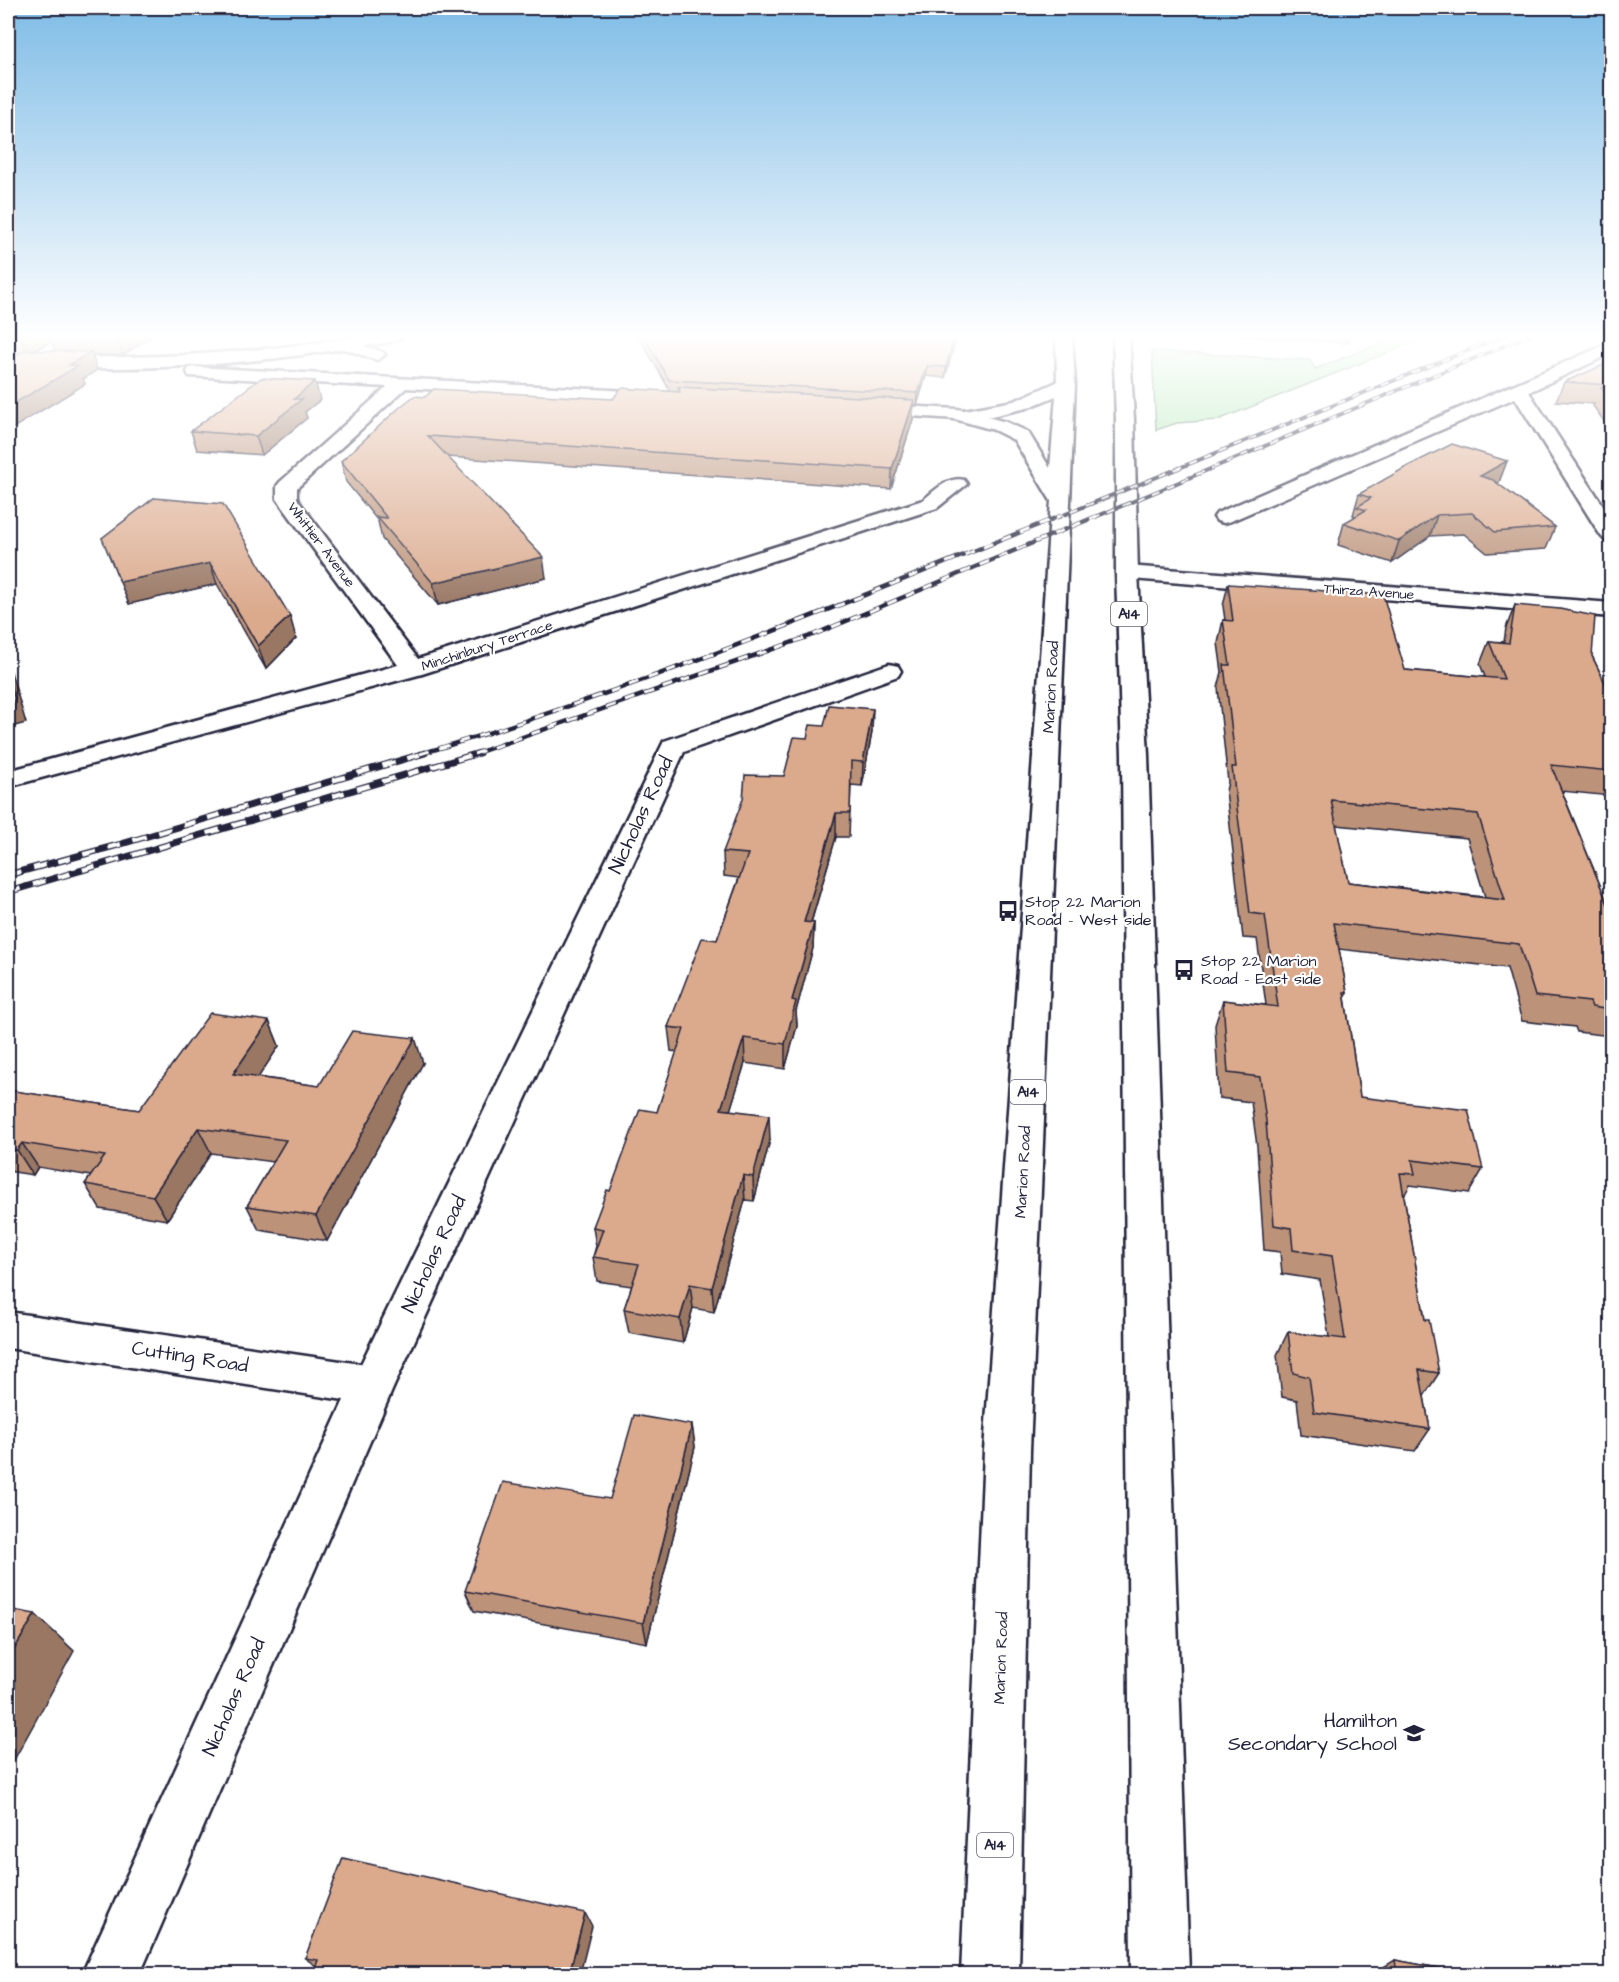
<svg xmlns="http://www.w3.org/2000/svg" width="1619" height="1982" font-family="'Architects Daughter',sans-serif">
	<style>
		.green { fill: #a7e4aa; stroke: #648372; stroke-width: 1.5 }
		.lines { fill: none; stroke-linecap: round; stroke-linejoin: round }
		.minor-casing { stroke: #22223b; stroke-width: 5 }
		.major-casing { stroke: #22223b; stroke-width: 5 }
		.minor { fill: #fff; fill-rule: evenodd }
		.major { fill: #fff; fill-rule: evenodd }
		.rail-far2-casing { stroke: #22223b; stroke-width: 4 }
		.rail-far1-casing { stroke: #22223b; stroke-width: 4.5 }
		.rail-casing { stroke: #22223b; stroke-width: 7 }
		.rail-far2 { stroke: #fff; stroke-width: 2; stroke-dasharray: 8; stroke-linecap: butt }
		.rail-far1 { stroke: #fff; stroke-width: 3; stroke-dasharray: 10; stroke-linecap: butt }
		.rail { stroke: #fff; stroke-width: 4.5; stroke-dasharray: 13; stroke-linecap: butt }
		.wall { fill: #bc9279; stroke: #22223b; stroke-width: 1.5; fill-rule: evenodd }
		.shaded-wall { fill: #997763; stroke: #22223b; stroke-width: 1.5 }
		.building { fill: #dbaa8d; stroke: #22223b; stroke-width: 1.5; fill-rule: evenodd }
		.labels { text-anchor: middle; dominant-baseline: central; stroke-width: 4.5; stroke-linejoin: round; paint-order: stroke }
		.far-street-label { font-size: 14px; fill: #22223b; stroke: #fff }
		.shield { fill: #fff; stroke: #646476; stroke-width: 1.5 }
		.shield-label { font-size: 15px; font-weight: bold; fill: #22223b }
		.street-label { font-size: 16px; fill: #22223b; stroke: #fff }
		.poi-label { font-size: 16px; fill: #22223b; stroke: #fff; text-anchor: start }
		.near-street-label { font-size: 20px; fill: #22223b; stroke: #fff }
		.near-poi-label { font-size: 20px; fill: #22223b; stroke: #fff; text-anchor: end }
	</style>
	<rect width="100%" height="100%" fill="#fff"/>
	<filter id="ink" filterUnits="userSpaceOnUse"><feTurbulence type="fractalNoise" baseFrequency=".0167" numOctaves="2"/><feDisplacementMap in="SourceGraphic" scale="12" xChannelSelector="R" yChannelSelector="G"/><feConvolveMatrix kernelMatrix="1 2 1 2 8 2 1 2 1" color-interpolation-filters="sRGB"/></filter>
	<g filter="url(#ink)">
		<path class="green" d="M 1389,335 L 1432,335 L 1218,420 L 1177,423 L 1156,430 L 1152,351 L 1310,360 L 1315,369 L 1391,339 Z"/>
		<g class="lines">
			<defs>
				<g id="minor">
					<path d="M 344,339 L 383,352 L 385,355 L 377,360 L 338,347 L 336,344 Z"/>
					<path d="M 53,342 L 61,347 L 59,350 L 14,377 L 8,378 L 8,366 Z"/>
					<path d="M 1612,342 L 1612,353 L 1529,392 L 1612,519 L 1612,542 L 1605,540 L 1601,536 L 1515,398 L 1231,521 L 1224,523 L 1217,521 L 1214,517 L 1217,513 Z"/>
					<path d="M 195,367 L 666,393 L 669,397 L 666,401 L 660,402 L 406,388 L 297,488 L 297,499 L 418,659 L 923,500 C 935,491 948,476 964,480 L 967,484 L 937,508 L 422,674 L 8,787 L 8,771 L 398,665 L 277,499 L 277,486 L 280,482 L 387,387 L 189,376 L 187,372 L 189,368 Z"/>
					<path d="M 868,404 L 957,409 L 963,410 L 966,414 L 963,418 L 957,419 L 862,413 L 859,409 L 862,405 Z"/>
					<path d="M 1127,566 L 1612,603 L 1612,617 L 1119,578 L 1116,573 L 1119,568 Z"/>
					<path d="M 889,664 L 898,666 L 901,671 L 898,676 L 684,752 L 394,1386 L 140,1974 L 82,1974 L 344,1400 L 8,1348 L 8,1312 L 361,1364 L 664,741 Z"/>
				</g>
				<g id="major">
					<path d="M 368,335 L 404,335 C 397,344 372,344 360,346 C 244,366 125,373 8,365 L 8,355 C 129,361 249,355 368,335 Z"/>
					<path d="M 1056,335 L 1072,335 L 1075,384 L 1030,1451 L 1019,1974 L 961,1974 L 984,1451 L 1051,501 L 1014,440 L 994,430 L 951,418 L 948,414 L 951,410 L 964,410 L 1014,401 L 1057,382 ZM 1056,396 L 1050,468 L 1028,432 L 1006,422 L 987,417 L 1027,408 Z"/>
					<path d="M 1113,335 L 1129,335 L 1134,419 L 1138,573 L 1148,755 L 1189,1974 L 1131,1974 L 1122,755 L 1116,573 L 1116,419 Z"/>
				</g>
			</defs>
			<use href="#minor" class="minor-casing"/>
			<use href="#major" class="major-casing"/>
			<use href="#minor" class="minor"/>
			<use href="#major" class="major"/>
			<defs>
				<g id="rail-far2">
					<path d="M 1056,518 L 1506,335"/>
					<path d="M 1093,518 L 1530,335"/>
				</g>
				<g id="rail-far1">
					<path d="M 420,754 C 638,689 849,602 1060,516"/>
					<path d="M 474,754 L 813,635 L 1097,516"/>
				</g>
				<g id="rail">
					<path d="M 8,875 L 118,845 L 425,753"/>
					<path d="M 8,892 L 479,753"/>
				</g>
			</defs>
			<use href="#rail-far2" class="rail-far2-casing"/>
			<use href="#rail-far1" class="rail-far1-casing"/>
			<use href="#rail" class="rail-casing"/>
			<use href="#rail-far2" class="rail-far2"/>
			<use href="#rail-far1" class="rail-far1"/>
			<use href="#rail" class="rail"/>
		</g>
		<g class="wall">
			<path d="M 8,335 L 154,335 L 123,355 L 92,355 L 97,370 L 83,379 L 85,384 L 8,431 L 8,361 L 20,353 L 8,353 ZM 51,341 L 55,351 L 32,351 Z"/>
			<path d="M 638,335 L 957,335 L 945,378 L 926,376 L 917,405 L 913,404 L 913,419 L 891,489 L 448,457 L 546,578 L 438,605 L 382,539 L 378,521 L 346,482 L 341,461 L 425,397 L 613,399 L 670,391 Z"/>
			<path d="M 1229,335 L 1350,335 L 1348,343 Z"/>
			<path d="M 1611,362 L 1611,431 L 1593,406 L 1594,404 L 1556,401 L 1564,382 Z"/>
			<path d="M 320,400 L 305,412 L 307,418 L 262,455 L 197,450 L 191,431 Z"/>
			<path d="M 1507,461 L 1499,482 L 1497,483 L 1555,527 L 1546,549 L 1487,553 L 1464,534 L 1430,536 L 1392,563 L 1338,545 L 1344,523 L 1354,518 L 1354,515 L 1353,515 L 1359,494 Z"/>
			<path d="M 154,498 L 296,638 L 266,669 L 217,584 L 129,604 L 102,538 Z"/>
			<path d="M 1228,584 L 1405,670 L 1485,677 L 1480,664 L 1489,641 L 1504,642 L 1506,628 L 1515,605 L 1592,656 L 1611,695 L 1611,796 L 1562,791 L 1611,912 L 1611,1036 L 1577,1032 L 1575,1027 L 1522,1021 L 1507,968 L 1339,949 L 1347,992 L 1345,997 L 1360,1097 L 1483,1169 L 1469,1193 L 1410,1185 L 1404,1196 L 1425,1320 L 1439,1373 L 1424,1396 L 1430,1429 L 1415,1451 L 1301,1435 L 1297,1400 L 1282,1397 L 1277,1355 L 1288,1332 L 1329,1337 L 1320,1280 L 1282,1274 L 1280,1252 L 1264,1250 L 1257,1146 L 1251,1102 L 1219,1098 L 1215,1025 L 1223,1000 L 1266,1005 L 1257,939 L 1243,938 L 1226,791 L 1228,782 L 1218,688 L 1222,672 L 1218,643 L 1223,620 L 1225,620 L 1223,606 ZM 1336,825 L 1467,838 L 1485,897 L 1348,882 Z"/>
			<path d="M 872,732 L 862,786 L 851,785 L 849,837 L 836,837 L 811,923 L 814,923 L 813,948 L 796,1011 L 797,1026 L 785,1069 L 745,1063 L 730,1110 L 770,1140 L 754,1201 L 745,1200 L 714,1312 L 693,1308 L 683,1343 L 629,1333 L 624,1309 L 632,1286 L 597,1281 L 593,1257 L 596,1246 L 593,1227 L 610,1191 L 657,1112 L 677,1052 L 671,1051 L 668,1027 L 717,940 L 739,878 L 724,876 L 723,852 L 784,776 L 807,738 Z"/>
			<path d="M 269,1021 L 279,1046 L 258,1077 L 319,1086 L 423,1063 L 327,1241 L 259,1230 L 247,1206 L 273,1162 L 211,1153 L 167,1220 L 100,1209 L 85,1184 L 91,1176 L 38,1167 L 33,1175 L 8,1171 L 8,1090 L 139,1110 Z"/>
			<path d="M 692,1425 L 695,1447 L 647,1643 L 474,1611 L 465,1591 L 610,1499 Z"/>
			<path d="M 592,1926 L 316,1966 L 305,1958 Z"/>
			<path d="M 1395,1960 L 1471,1974 L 1372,1974 Z"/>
		</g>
		<g class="shaded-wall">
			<path d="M 21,335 L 50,335 L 51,337 L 49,337 L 51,341 L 27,353 L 20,336 Z"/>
			<path d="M 120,335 L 154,335 L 123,355 L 117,337 Z"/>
			<path d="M 955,335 L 957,335 L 945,378 L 946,367 Z"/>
			<path d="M 91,352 L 97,370 L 83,379 L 85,384 L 8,431 L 8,407 L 69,365 Z"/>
			<path d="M 927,366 L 926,376 L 917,405 L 918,393 Z"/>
			<path d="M 315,381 L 320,400 L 305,412 L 307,418 L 262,455 L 256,436 L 294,399 Z"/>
			<path d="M 914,400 L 913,419 L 891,489 L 892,469 Z"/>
			<path d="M 1507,461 L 1499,482 L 1473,496 L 1480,476 Z"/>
			<path d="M 1437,515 L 1430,536 L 1392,563 L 1399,541 Z"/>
			<path d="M 543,557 L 546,578 L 438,605 L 433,583 Z"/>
			<path d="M 210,563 L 217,584 L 129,604 L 120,582 Z"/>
			<path d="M 290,616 L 296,638 L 266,669 L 258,646 Z"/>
			<path d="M 8,662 L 26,723 L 11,727 L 13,733 L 8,735 Z"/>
			<path d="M 873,709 L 872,732 L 862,786 L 863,762 Z"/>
			<path d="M 836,813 L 836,837 L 804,946 L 804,922 Z"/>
			<path d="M 814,923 L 813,948 L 796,1011 L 797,1026 L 785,1069 L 785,1044 L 792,1000 Z"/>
			<path d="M 269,1021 L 279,1046 L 244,1099 L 233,1074 Z"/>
			<path d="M 415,1038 L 423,1063 L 327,1241 L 316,1216 Z"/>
			<path d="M 744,1038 L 745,1063 L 723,1133 L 721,1109 Z"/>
			<path d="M 769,1115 L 770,1140 L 754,1201 L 753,1177 Z"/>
			<path d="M 198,1128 L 211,1153 L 167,1220 L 153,1196 Z"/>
			<path d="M 22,1143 L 38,1167 L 33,1175 L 17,1150 Z"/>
			<path d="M 743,1175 L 745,1200 L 714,1312 L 712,1288 Z"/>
			<path d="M 690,1284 L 693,1308 L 683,1343 L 680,1319 Z"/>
			<path d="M 692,1425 L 695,1447 L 647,1643 L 643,1623 Z"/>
			<path d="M 35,1614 L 74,1651 L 8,1771 L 8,1660 Z"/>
			<path d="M 585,1913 L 592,1926 L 580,1974 L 569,1974 Z"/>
		</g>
		<g class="building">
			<path d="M 51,335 L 120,335 L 117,337 L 49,337 Z"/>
			<path d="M 643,335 L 955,335 L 946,367 L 927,366 L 918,393 L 669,380 Z"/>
			<path d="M 25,350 L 91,352 L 69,365 L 78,366 L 8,407 L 8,361 Z"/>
			<path d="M 1611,362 L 1611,385 L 1564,382 Z"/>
			<path d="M 261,378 L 315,381 L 294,399 L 302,399 L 256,436 L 191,431 Z"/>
			<path d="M 678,387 L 914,400 L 892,469 L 428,436 L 543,557 L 433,583 L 377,517 L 387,518 L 341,461 L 400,407 L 414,396 L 425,397 L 434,389 L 613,399 L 621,388 L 680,392 Z"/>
			<path d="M 1601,387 L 1611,387 L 1611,401 Z"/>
			<path d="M 1452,444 L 1507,461 L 1480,476 L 1493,480 L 1555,527 L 1495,532 L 1472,513 L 1437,515 L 1399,541 L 1344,523 L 1366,510 L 1357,507 L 1371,498 L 1359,494 L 1408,466 Z"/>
			<path d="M 154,498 L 223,504 L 290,616 L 258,646 L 210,563 L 120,582 L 102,538 Z"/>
			<path d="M 1228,584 L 1383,595 L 1405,670 L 1504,679 L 1489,641 L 1509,643 L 1515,605 L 1560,609 L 1595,616 L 1592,656 L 1611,695 L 1611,771 L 1551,765 L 1611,912 L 1611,1010 L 1592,1007 L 1590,1002 L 1535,996 L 1519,944 L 1334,923 L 1347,992 L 1344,992 L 1360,1097 L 1468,1110 L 1483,1169 L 1412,1160 L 1415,1174 L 1400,1173 L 1425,1320 L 1429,1320 L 1439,1373 L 1419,1370 L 1430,1429 L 1314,1412 L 1309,1377 L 1293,1373 L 1288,1332 L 1345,1339 L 1332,1256 L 1293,1250 L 1291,1228 L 1274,1225 L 1266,1121 L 1260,1077 L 1228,1073 L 1223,1000 L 1278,1007 L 1265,915 L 1250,913 L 1232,767 L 1236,767 L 1224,665 L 1230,665 L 1223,620 L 1233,621 ZM 1331,800 L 1478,814 L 1505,900 L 1348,882 Z"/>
			<path d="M 8,675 L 15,700 L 8,702 Z"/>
			<path d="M 829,705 L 873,709 L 863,762 L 851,761 L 850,813 L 836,813 L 804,922 L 814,923 L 792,1000 L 796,1001 L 785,1044 L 744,1038 L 721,1109 L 769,1115 L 753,1177 L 743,1175 L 712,1288 L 690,1284 L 680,1319 L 624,1309 L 639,1264 L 593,1257 L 603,1229 L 593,1227 L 607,1190 L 610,1191 L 640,1109 L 657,1112 L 684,1029 L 668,1027 L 702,938 L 717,940 L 748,854 L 723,852 L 743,799 L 745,775 L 784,776 L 794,737 L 807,738 L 810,725 L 824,726 Z"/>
			<path d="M 210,1013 L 269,1021 L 233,1074 L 319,1086 L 352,1031 L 415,1038 L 316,1216 L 247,1206 L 286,1140 L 198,1128 L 153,1196 L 85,1184 L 105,1156 L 22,1143 L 17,1150 L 8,1149 L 8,1090 L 139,1110 Z"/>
			<path d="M 634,1415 L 692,1425 L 643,1623 L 465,1591 L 503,1482 L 610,1499 Z"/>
			<path d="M 8,1609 L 35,1614 L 8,1660 Z"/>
			<path d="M 343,1858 L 585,1913 L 569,1974 L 313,1974 L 318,1960 L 305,1958 Z"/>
			<path d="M 1395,1960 L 1471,1974 L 1397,1974 Z"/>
		</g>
	</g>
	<linearGradient id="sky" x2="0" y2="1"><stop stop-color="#7fbce6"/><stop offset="0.55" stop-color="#fff"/><stop offset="1" stop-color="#fff" stop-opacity="0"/></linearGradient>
	<rect width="1619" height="612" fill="url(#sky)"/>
	<defs>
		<symbol id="bus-bare" viewBox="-9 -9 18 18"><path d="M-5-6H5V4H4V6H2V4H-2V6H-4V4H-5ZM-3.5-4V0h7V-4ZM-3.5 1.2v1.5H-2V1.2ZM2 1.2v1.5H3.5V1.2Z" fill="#22223b" stroke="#fff" stroke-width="2.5" paint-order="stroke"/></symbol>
		<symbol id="school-bare" viewBox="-9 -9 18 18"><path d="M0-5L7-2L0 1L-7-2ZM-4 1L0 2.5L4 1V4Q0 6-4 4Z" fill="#22223b" stroke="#fff" stroke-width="2.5" paint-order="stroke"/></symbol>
	</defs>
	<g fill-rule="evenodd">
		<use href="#bus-bare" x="993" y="896" width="30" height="30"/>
		<use href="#bus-bare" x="1169" y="955" width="30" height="30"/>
		<use href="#school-bare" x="1399" y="1718" width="30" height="30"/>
	</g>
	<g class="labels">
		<g class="far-street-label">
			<text transform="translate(321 545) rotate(53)">Whittier Avenue</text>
			<text transform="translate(1369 592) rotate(4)">Thirza Avenue</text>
			<text transform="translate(487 646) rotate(-18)">Minchinbury Terrace</text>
		</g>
		<g class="shield">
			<rect x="1111" y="602" width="36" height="24" rx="4.5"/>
			<rect x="1010" y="1080" width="36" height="24" rx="4.5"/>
			<rect x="977" y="1833" width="36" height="24" rx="4.5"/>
		</g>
		<g class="shield-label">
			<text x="1129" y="614">A14</text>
			<text x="1028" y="1092">A14</text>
			<text x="995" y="1845">A14</text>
		</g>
		<g class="street-label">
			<text transform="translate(1051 687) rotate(-87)">Marion Road</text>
			<text transform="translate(1023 1172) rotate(-87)">Marion Road</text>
			<text transform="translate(1001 1658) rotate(-88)">Marion Road</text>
		</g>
		<g class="poi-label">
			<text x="1025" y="902">Stop 22 Marion<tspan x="1025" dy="18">Road - West side</tspan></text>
			<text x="1201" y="961">Stop 22 Marion<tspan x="1201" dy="18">Road - East side</tspan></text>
		</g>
		<g class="near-street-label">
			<text transform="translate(641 815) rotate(-65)">Nicholas Road</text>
			<text transform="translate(434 1254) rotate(-65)">Nicholas Road</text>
			<text transform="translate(190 1357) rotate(9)">Cutting Road</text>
			<text transform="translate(234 1697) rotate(-66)">Nicholas Road</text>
		</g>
		<g class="near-poi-label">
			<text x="1397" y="1721">Hamilton<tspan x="1397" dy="23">Secondary School</tspan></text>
		</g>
	</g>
	<rect width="1619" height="1982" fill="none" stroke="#fff" stroke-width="30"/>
	<rect x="15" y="15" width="1589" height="1952" fill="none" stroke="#22223b" stroke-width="2" filter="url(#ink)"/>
</svg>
